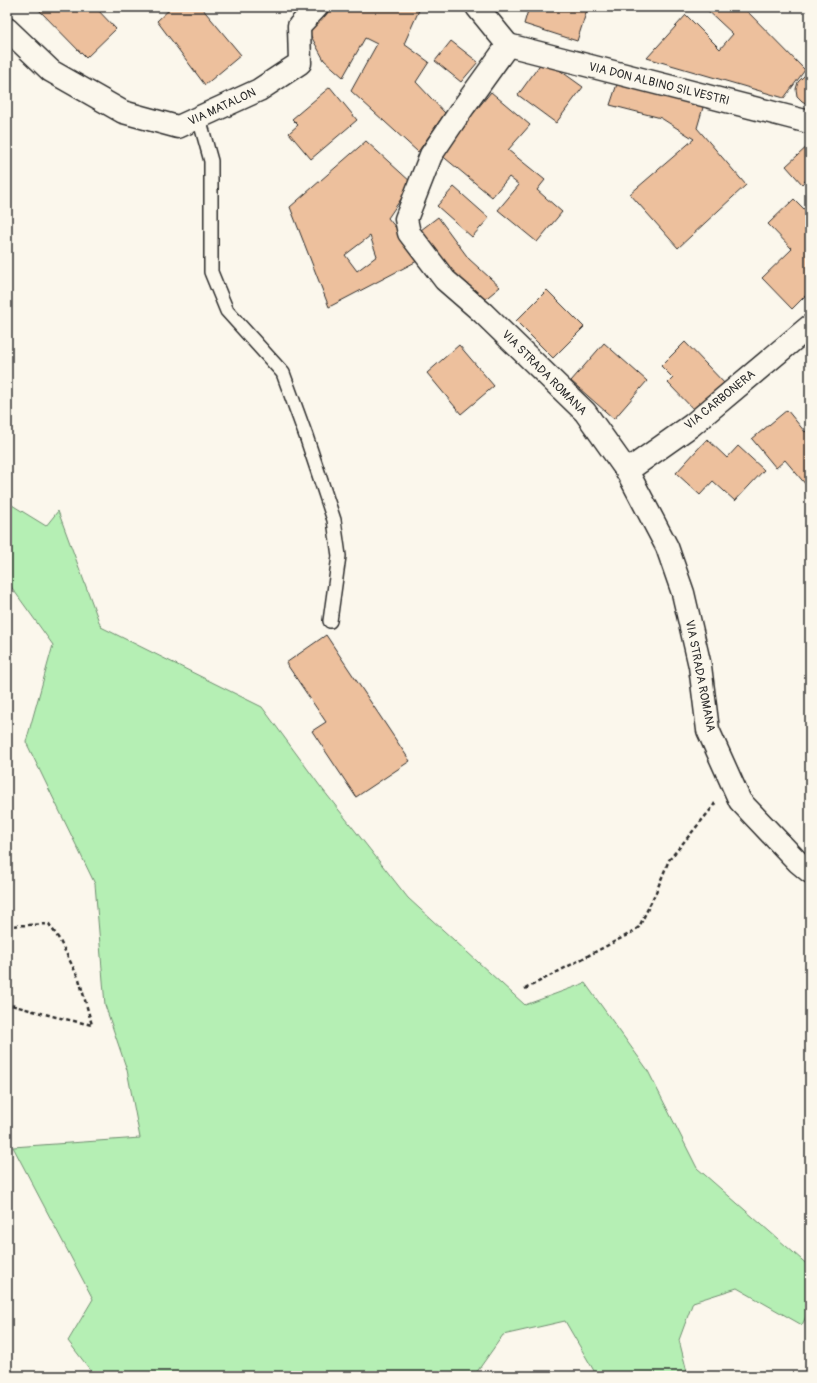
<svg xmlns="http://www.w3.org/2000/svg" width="817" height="1383" font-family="Pangolin,sans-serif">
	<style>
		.green { fill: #b5efb4; stroke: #708d70 }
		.building { fill: #edc09d; stroke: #2b2b2b; fill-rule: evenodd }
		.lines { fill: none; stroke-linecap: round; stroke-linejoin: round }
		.service-casing { stroke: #2b2b2b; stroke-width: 16 }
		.minor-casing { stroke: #2b2b2b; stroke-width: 25 }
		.path { stroke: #2b2b2b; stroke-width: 2.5; stroke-dasharray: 4 3; stroke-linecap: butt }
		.service { stroke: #fbf7ec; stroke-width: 13 }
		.minor { stroke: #fbf7ec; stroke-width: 22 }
		.labels { text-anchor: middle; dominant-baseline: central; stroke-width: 3; stroke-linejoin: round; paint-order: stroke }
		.street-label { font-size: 12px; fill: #2b2b2b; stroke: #fbf7ec }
	</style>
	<rect width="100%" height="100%" fill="#fbf7ec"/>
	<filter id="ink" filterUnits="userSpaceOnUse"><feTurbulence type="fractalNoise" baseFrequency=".025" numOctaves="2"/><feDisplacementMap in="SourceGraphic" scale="8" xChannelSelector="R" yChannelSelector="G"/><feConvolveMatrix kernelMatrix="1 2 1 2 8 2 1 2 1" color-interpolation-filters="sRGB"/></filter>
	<g filter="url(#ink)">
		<path class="green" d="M 7,502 L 46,526 L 58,511 L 101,627 L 262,707 L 320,786 L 408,898 L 525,1005 L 585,983 L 647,1069 L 697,1168 L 810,1267 L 810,1308 L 802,1325 L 737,1288 L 693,1302 L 679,1340 L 688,1376 L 597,1376 L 565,1321 L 503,1335 L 474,1376 L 385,1376 L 383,1374 L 380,1376 L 95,1376 L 68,1341 L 93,1299 L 13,1147 L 140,1138 L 127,1070 L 105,1005 L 95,884 L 26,742 L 53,645 L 7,581 Z"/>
		<g class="building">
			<path d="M 38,7 L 95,7 L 116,29 L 86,58 L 37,8 Z"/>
			<path d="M 172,7 L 201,7 L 241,55 L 205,85 L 157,21 Z"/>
			<path d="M 329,7 L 414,7 L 420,8 L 404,44 L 429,62 L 416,82 L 445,113 L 418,152 L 351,91 L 377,44 L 365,38 L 343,77 L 324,60 L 306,27 Z"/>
			<path d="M 529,7 L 588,7 L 577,41 L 524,24 Z"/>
			<path d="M 704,7 L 743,7 L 805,70 L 784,98 L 647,58 L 686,15 L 720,49 L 733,34 Z"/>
			<path d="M 451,41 L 478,62 L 461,82 L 435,61 Z"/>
			<path d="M 544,59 L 583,87 L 556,123 L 518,95 Z"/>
			<path d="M 810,70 L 810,105 L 809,105 L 802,101 L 797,96 L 796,89 L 798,82 Z"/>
			<path d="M 619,78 L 704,104 L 697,128 L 746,185 L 678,248 L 630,194 L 694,139 L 661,118 L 610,105 Z"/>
			<path d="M 330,87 L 357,120 L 311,159 L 289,133 L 298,125 L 292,119 Z"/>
			<path d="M 491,92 L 530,125 L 508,150 L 545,180 L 537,190 L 562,212 L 537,242 L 498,210 L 519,185 L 509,177 L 492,197 L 440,154 Z"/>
			<path d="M 366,141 L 412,183 L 388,218 L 421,259 L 329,307 L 290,207 ZM 370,236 L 377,256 L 357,271 L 345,255 Z"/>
			<path d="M 810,144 L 810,176 L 802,184 L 786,166 Z"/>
			<path d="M 454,187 L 489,218 L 472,237 L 437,206 Z"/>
			<path d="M 794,199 L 810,215 L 810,291 L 792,309 L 762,278 L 792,249 L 768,224 Z"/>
			<path d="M 438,217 L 469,259 L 500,287 L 483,301 L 447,268 L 421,230 Z"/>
			<path d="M 547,290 L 584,327 L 553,358 L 516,321 Z"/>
			<path d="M 685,342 L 727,386 L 698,414 L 668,383 L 673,378 L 661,366 Z"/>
			<path d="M 604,343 L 647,381 L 614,419 L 571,381 Z"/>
			<path d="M 459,345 L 494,386 L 461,414 L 427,373 Z"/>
			<path d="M 787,410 L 805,432 L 810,428 L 810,483 L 807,486 L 785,460 L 776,468 L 752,439 Z"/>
			<path d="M 707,439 L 727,458 L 738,446 L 764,470 L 735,501 L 713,481 L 700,495 L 676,473 Z"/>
			<path d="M 326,635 L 410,761 L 356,797 L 312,731 L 326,722 L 286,663 Z"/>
		</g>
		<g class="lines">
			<defs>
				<path id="service" d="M 199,118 L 211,161 L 211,272 L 227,311 L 283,373 L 306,436 L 334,520 L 339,556 L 330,621"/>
				<g id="minor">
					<path d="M 477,7 L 508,45"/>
					<path d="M 7,29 L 51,71 L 123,112 L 178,127 L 259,90 L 300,63 L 299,26 L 317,7"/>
					<path d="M 508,45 L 462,109 L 431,155 L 406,219 L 409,233 L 445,280 L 483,313 L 585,412 L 627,471 L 667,547 L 683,593 L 700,666 L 708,730 L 740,801 L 798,862 L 810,872"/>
					<path d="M 508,45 L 805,121 L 810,120"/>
					<path d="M 627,471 L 692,425 L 810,326"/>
				</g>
			</defs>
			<use href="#service" class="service-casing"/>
			<use href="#minor" class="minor-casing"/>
			<g class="path">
				<path d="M 7,926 L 49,924 L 59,939 L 79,979 L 92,1025 L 56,1017 L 7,1004"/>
				<path d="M 525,989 L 631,933 L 639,927 L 656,892 L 669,860 L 712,808 L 715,803"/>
			</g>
			<use href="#service" class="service"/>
			<use href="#minor" class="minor"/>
		</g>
	</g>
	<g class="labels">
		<g class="street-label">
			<text transform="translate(659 84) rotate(14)">VIA DON ALBINO SILVESTRI</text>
			<text transform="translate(222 107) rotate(-25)">VIA MATALON</text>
			<text transform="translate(544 373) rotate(45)">VIA STRADA ROMANA</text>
			<text transform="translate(720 400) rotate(-39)">VIA CARBONERA</text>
			<text transform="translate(700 676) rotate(79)">VIA STRADA ROMANA</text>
		</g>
	</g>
	<rect width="817" height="1383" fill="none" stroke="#fbf7ec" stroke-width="24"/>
	<rect x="12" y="12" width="793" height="1359" fill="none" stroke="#2b2b2b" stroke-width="1.5" filter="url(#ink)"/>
</svg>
